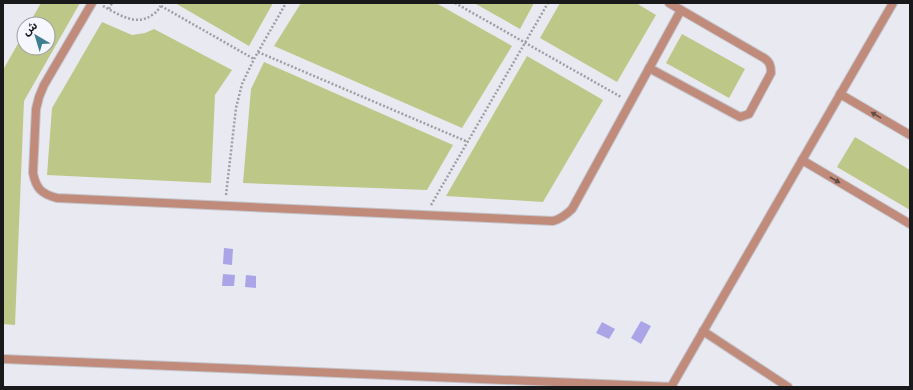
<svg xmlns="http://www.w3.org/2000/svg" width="913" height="390" font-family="'Fira Sans','Noto Sans Arabic',sans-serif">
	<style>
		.green { fill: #bdc888 }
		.building { fill: #aba5e8 }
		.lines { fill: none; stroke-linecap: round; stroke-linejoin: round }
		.service-casing { stroke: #c4c4cb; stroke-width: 10 }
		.path { stroke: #9e9ea5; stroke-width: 2.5; stroke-dasharray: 2 2; stroke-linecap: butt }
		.service { stroke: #c08b7b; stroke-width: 8 }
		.oneway { fill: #644c47 }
	</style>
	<rect width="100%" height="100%" fill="#e9e9f1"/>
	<g class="green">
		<path d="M 41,3 L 80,3 L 24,101 L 15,325 L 3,324 L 3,70 L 24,33 L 24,48 L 48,48 L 48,24 L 29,24 Z"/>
		<path d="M 175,3 L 273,3 L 249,46 Z"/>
		<path d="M 301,3 L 436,3 L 512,46 L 462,128 L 274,46 Z"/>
		<path d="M 474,3 L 534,3 L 520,29 Z"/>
		<path d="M 560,3 L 636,3 L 656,15 L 617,82 L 540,38 Z"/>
		<path d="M 102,22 L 132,35 L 145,33 L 154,29 L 232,70 L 215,95 L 211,183 L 47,175 L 52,108 Z"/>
		<path d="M 682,34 L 745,69 L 729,98 L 666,63 Z"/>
		<path d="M 527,56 L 603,100 L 543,202 L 446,196 Z"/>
		<path d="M 264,62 L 453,145 L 427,190 L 243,183 L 251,89 Z"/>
		<path d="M 855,137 L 910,170 L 910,210 L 837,167 Z"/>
	</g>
	<g class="building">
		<path d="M 224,248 L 233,249 L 232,265 L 223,264 Z"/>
		<path d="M 223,274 L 235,275 L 234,286 L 222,286 Z"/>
		<path d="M 246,275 L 256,276 L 256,288 L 245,287 Z"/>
		<path d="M 641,321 L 651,326 L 641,344 L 631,338 Z"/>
		<path d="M 602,322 L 615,329 L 609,339 L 596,333 Z"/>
	</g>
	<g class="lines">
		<defs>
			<g id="service">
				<path d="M 92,3 L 44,85 L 39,97 L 36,109 L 33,173 C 36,188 41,194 57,198 L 553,221 C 561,219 566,215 572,209 L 681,10"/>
				<path d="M 649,68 L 740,117 L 749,114 L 771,73 C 771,66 770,62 764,58 L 669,3"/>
				<path d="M 840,94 L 910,135"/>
				<path d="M 802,160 L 910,224"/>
				<path d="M 703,331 L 788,387"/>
				<path d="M 3,359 L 673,387"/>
				<path d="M 671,387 L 893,3"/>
			</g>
		</defs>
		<use href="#service" class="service-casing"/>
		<g class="path">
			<path d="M 455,3 L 621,97"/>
			<path d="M 103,6 C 118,14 136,27 152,15 C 157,12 160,8 162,3"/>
			<path d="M 161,6 L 254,59"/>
			<path d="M 109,9 L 112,3"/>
			<path d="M 258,52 L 468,142"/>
			<path d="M 226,195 L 236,108 L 242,84 L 254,59 L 286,3"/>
			<path d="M 431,205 L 548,3"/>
		</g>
		<use href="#service" class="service"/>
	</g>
	<defs><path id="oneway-solid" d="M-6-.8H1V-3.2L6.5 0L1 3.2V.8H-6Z"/></defs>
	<g class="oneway">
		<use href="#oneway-solid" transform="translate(876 115) rotate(-149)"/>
		<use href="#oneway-solid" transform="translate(835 180) rotate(30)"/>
	</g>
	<rect width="913" height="390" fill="none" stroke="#19191c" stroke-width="8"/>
	<g transform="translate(36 36) rotate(322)"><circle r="19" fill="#f6f6fe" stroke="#9e9ea4"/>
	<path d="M0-3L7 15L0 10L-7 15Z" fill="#3d7f90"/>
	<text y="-6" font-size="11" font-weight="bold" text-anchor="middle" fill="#19191c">ش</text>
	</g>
</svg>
